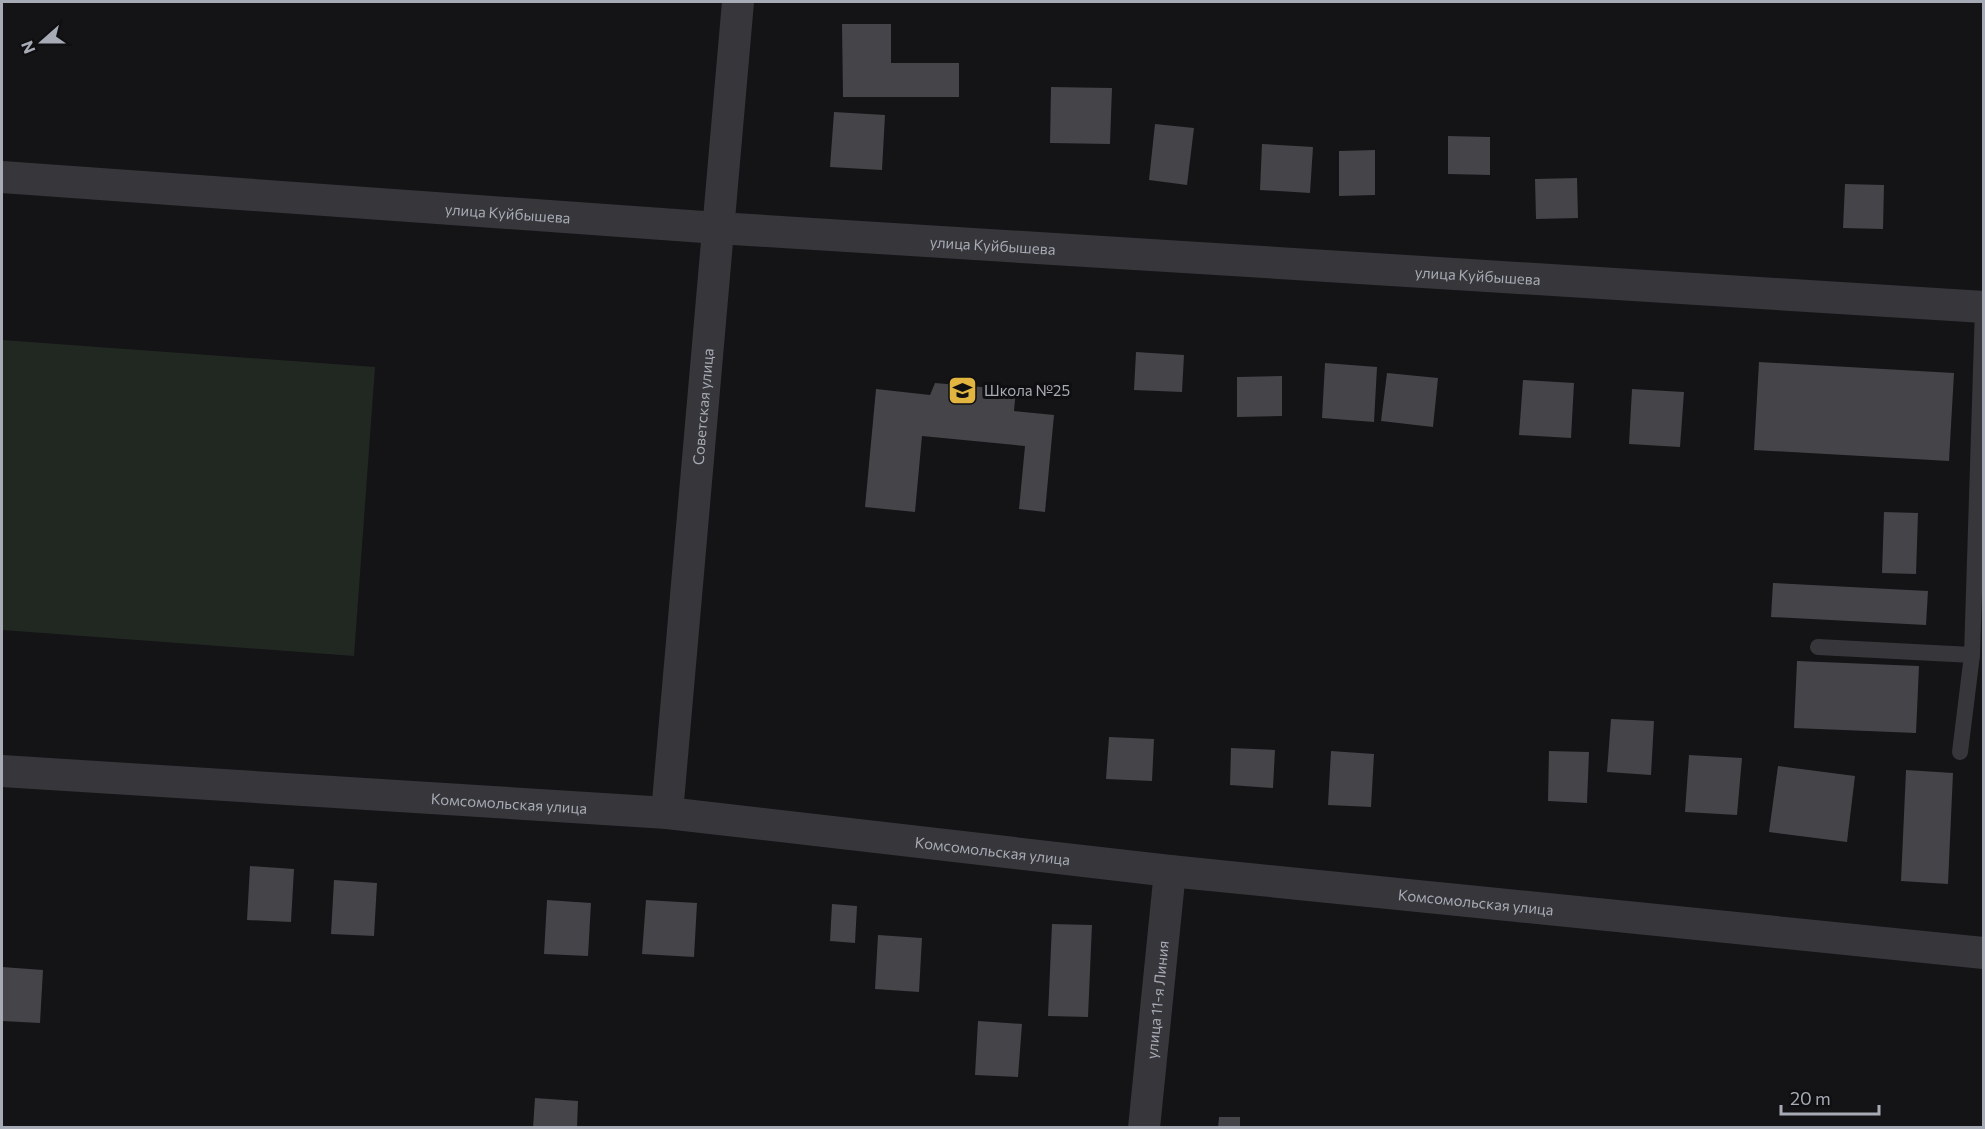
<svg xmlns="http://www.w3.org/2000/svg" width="1985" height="1129" font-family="Commissioner,sans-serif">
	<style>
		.green { fill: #212822 }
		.building { fill: #444449 }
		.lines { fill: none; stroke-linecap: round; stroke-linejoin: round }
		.lane { stroke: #36363b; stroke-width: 16 }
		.street { stroke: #36363b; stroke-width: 32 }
		.labels { text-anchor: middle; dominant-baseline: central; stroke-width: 6; stroke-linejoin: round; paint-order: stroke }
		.street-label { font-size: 15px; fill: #a7abb5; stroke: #0f0f11 }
		.poi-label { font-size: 15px; fill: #a7abb5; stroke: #0f0f11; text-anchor: start }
	</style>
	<rect width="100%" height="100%" fill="#141416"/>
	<path class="green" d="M 2,340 L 375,367 L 354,656 L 2,630 Z"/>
	<g class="building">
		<path d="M 842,24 L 891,24 L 891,63 L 959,63 L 959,97 L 843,97 Z"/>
		<path d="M 1051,87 L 1112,88 L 1110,144 L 1050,143 Z"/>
		<path d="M 834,112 L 885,115 L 882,170 L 830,167 Z"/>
		<path d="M 1155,124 L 1194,128 L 1187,185 L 1149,180 Z"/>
		<path d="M 1448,136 L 1490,137 L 1490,175 L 1448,174 Z"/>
		<path d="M 1262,144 L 1313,147 L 1310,193 L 1260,190 Z"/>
		<path d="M 1375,150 L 1375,195 L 1339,196 L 1339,151 Z"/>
		<path d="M 1577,178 L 1578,218 L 1536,219 L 1535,179 Z"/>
		<path d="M 1845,184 L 1884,185 L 1883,229 L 1843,228 Z"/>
		<path d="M 1136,352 L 1184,355 L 1182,392 L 1134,390 Z"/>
		<path d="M 1759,362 L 1954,373 L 1949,461 L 1754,450 Z"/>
		<path d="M 1325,363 L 1377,367 L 1374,422 L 1322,418 Z"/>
		<path d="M 1387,373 L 1438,378 L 1433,427 L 1381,421 Z"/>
		<path d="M 1282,376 L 1282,416 L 1237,417 L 1237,377 Z"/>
		<path d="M 1523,380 L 1574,383 L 1571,438 L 1519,435 Z"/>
		<path d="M 935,383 L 1016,390 L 1014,411 L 1054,415 L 1045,512 L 1019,509 L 1025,446 L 922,436 L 915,512 L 865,507 L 876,389 L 930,395 Z"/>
		<path d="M 1632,389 L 1684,392 L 1680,447 L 1629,444 Z"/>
		<path d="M 1884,512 L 1918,513 L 1916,574 L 1882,573 Z"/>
		<path d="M 1773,583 L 1928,591 L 1926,625 L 1771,617 Z"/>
		<path d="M 1797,661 L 1919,666 L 1916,733 L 1794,728 Z"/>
		<path d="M 1611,719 L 1654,721 L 1651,775 L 1607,772 Z"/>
		<path d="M 1109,737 L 1154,739 L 1152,781 L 1106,779 Z"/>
		<path d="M 1231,748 L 1275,750 L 1273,788 L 1230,785 Z"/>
		<path d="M 1331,751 L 1374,754 L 1371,807 L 1328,805 Z"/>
		<path d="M 1549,751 L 1589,752 L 1587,803 L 1548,801 Z"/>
		<path d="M 1689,755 L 1742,758 L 1737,815 L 1685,812 Z"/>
		<path d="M 1778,766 L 1855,776 L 1847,842 L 1769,832 Z"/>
		<path d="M 1906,770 L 1953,773 L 1948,884 L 1901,881 Z"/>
		<path d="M 250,866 L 294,869 L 291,922 L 247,920 Z"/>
		<path d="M 334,880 L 377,883 L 374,936 L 331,934 Z"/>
		<path d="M 547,900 L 591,903 L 588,956 L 544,954 Z"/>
		<path d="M 646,900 L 697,903 L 694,957 L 642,954 Z"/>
		<path d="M 832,904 L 857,906 L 855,943 L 830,941 Z"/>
		<path d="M 1052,924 L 1092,925 L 1088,1017 L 1048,1016 Z"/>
		<path d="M 878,935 L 922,938 L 919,992 L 875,989 Z"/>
		<path d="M 2,967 L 43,970 L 40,1023 L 2,1021 Z"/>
		<path d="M 978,1021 L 1022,1024 L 1018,1077 L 975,1075 Z"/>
		<path d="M 535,1098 L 578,1101 L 577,1128 L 533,1128 Z"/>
		<path d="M 1219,1117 L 1240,1117 L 1240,1128 L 1218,1128 Z"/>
	</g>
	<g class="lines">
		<g class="lane">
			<path d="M 1818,647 L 1972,655 L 1983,307"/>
			<path d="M 1960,752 L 1972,655"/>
		</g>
		<g class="street">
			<path id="s1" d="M 2,177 L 718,228 L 1984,307"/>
			<path id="s2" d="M 2,771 L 667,813 L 1170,871 L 1984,953"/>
			<path id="s3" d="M 667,813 L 738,2"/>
			<path id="s4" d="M 1144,1128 L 1170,871"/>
		</g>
	</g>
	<defs>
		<symbol id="school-square" viewBox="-11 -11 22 22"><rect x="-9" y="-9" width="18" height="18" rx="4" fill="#e2b540" stroke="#0f0f11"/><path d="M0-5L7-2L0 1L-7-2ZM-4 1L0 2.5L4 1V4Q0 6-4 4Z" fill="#111"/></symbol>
	</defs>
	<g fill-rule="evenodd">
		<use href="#school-square" x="946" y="374" width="33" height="33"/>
	</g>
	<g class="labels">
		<g class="street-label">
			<text stroke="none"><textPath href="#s1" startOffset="507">улица Куйбышева</textPath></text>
			<text stroke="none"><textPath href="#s1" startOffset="993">улица Куйбышева</textPath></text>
			<text stroke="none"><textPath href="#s1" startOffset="1479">улица Куйбышева</textPath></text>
			<text stroke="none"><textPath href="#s3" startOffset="408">Советская улица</textPath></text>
			<text stroke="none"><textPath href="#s2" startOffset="508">Комсомольская улица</textPath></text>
			<text stroke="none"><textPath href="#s2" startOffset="994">Комсомольская улица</textPath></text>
			<text stroke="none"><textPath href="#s2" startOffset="1480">Комсомольская улица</textPath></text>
			<text stroke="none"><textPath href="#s4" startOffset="129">улица 11-я Линия</textPath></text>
		</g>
		<g class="poi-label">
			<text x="984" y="390">Школа №25</text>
		</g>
	</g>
	<rect width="1985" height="1129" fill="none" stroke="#a7abb5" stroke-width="6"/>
	<g transform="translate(42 42) rotate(249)" stroke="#0f0f11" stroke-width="4.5" paint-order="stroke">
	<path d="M0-4.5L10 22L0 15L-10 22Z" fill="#a7abb5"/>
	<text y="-9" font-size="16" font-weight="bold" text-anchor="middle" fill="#a7abb5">N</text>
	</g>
	<path d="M1781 1105v9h98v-9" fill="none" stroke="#a7abb5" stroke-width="3"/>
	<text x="1790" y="1105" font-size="18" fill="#a7abb5" stroke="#0f0f11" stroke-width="4.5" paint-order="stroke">20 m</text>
</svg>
